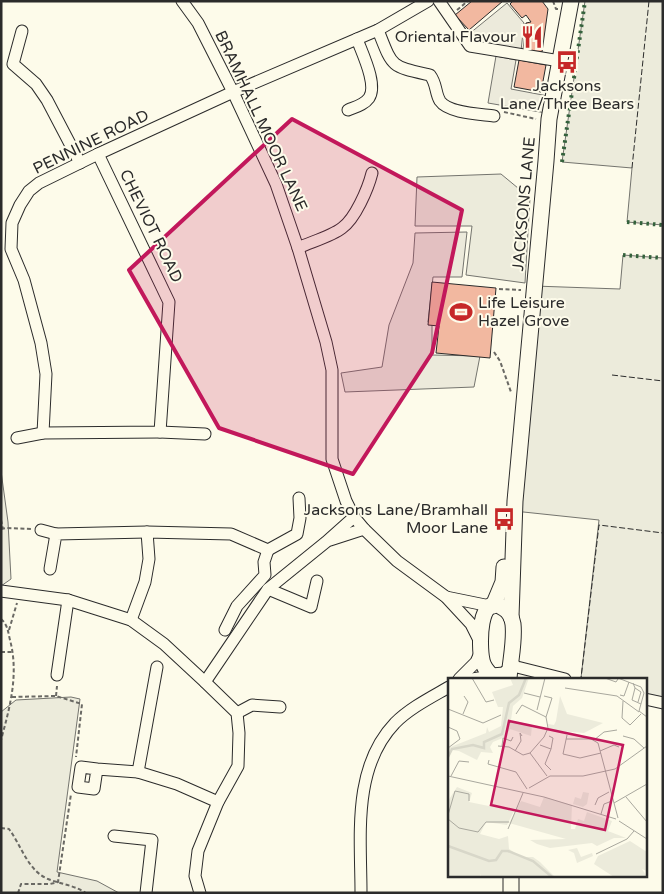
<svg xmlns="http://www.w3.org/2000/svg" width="664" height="894" font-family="'Varela Round',sans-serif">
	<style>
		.green { fill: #ecebdb; stroke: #74746e }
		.parking { fill: #eceadb; stroke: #74746e }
		.building { fill: #f2b8a0; stroke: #2b2b2b }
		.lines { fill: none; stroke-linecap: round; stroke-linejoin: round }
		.minor-casing { stroke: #2b2b2b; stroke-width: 13 }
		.major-casing { stroke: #2b2b2b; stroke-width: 17 }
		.path { stroke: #6a6964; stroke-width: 2; stroke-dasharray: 4 2.5; stroke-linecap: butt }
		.minor { stroke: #fdfbea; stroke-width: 11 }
		.major { stroke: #fdfbea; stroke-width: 15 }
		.hedge { stroke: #34623c; stroke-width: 4; stroke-dasharray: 2.5 4; stroke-linecap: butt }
		.fence { stroke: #2b2b2b; stroke-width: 1; stroke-dasharray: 6 2.5; stroke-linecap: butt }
		.marked { fill: #c2185b; fill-opacity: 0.2; stroke: #c2185b; stroke-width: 4; stroke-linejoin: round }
		.labels { text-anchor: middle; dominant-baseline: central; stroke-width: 4; stroke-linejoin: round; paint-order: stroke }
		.poi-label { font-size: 16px; fill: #2b2b2b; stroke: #fdfbea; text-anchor: end }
		.street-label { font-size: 16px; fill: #2b2b2b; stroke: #fdfbea }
		.inset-river { fill: none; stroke: #d8d7c9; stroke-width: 2.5 }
		.inset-road { fill: none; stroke: #a9a89e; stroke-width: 1 }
		.view { fill: #c2185b; fill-opacity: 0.15; stroke: #c2185b; stroke-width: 2.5 }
		.inset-edge { fill: none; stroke: #2b2b2b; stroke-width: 2.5 }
	</style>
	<rect width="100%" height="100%" fill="#fdfbea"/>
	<g class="green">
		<path d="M 585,1 L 663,1 L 663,225 L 627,222 L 632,168 L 562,162 Z"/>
		<path d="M 501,174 L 530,198 L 525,283 L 466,275 L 472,226 L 415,226 L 417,177 Z"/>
		<path d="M 623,255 L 663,258 L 663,701 L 645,696 L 645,679 L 581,678 L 599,520 L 514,511 L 534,286 L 620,289 Z"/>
		<path d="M 1,471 L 8,522 L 11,579 L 1,586 Z"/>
		<path d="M 71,697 L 80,699 L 57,872 L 97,881 L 119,893 L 1,893 L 1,712 L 16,700 Z"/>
	</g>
	<g class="parking">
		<path d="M 507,3 L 524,23 L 521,51 L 473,44 L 469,34 Z"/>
		<path d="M 496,56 L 516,60 L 511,89 L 548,96 L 546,113 L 488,103 Z"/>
		<path d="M 467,232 L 462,277 L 433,277 L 428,322 L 432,325 L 432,355 L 480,356 L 474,387 L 345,392 L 341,373 L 382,367 L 389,325 L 413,263 L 415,233 Z"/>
	</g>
	<g class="building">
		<path d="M 472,1 L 503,1 L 469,30 L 455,15 Z"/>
		<path d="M 513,1 L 542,1 L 548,9 L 542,52 L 523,50 L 526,23 L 531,22 L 526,15 L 522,18 L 510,4 Z"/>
		<path d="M 519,60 L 546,65 L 541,92 L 514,87 Z"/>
		<path d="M 432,282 L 496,288 L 490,358 L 436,353 L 439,326 L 428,325 Z"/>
	</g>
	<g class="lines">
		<defs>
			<g id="minor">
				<path d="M 182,1 L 198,23 L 233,92 L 276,184 L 298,248 L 326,342 L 332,370 L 332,459 L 346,501 L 354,517 L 364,529 L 397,561 L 446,597 L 471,624 L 480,642"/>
				<path d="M 439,1 L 470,46 L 560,61"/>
				<path d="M 378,30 C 393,68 390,66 430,75 C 437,84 435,93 440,101 C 448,113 480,114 494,116"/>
				<path d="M 22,31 L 13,64 L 36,84 L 47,100 L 80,163"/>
				<path d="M 348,110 C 355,107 364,105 369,98 C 378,85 362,53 357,39"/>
				<path d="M 298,248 C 311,242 332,236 342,228 C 355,219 368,189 372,173"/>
				<path d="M 160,432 L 205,434"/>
				<path d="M 43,433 L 46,374 L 41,343 L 24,280 L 11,249 L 12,223 L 20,205 L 29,191 L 39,183 L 98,154 L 233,92 L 378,30 L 428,1"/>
				<path d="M 17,438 L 43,433 L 160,432 L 169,302 L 98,154"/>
				<path d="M 41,530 L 56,534"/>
				<path d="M 330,540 L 364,529"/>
				<path d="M 50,569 L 56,534 L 147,532"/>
				<path d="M 268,589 L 311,607 L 317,581"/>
				<path d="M 1,591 L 68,600 L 131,620 L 164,644 L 205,682 L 268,589 L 326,542 L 354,517"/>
				<path d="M 446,597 L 490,606"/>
				<path d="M 131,620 L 145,582 L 149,559 L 147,532 L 231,534 L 268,550 L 297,534 L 300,518 L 299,498"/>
				<path d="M 225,630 L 237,606 L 265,575 L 264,562 L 268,550"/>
				<path d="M 511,664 L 517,667 L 565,679"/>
				<path d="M 57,675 L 68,600"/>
				<path d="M 459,679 L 476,662 L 481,651"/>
				<path d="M 472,679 L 492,676"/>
				<path d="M 645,699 L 663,703"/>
				<path d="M 237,713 L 252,705 L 280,707"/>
				<path d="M 97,769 L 81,767 L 78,787 L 94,789 L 97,769 L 138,772 L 177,784 L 218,802"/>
				<path d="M 138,772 L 157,667"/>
				<path d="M 114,836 L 152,840 L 146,893"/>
				<path d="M 200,893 L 195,876 L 198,851 L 218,802 L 238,766 L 239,733 L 237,713 L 205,682"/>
				<path d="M 361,893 C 361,836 352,768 395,723 C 410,708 430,698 449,687"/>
			</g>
			<g id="major">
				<path d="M 493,606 L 503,582 L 504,567"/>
				<path d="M 511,617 L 515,501 L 546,161 L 549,119 L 571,1"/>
				<path d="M 509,679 C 510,661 515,642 513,624 C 512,618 509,611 503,608 C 478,591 479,647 482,660 C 483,667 487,671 492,676 L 504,675 L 509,671"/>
				<path d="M 511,875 L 511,893"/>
			</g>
		</defs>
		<use href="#minor" class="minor-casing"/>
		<use href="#major" class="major-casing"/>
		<g class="path">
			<path d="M 553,1 L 556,9 L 558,9"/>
			<path d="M 457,10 L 468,1"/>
			<path d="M 504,112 L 536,119"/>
			<path d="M 499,289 L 521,290"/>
			<path d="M 494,352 L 500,361 L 511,392"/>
			<path d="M 1,520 L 3,529"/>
			<path d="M 1,529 L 7,528 L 31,529"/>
			<path d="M 1,619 C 8,625 8,632 10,640 C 19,674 10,707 1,740"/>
			<path d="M 9,630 L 17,603"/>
			<path d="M 1,652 L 13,652"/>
			<path d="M 56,696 L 57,686"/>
			<path d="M 12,697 L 56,696 L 82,704 L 76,757"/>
			<path d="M 1,828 L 9,829 C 21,845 28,871 48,879 C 60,884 74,885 86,893"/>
			<path d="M 18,893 L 21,884 L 50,884 L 58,882 L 71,794"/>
		</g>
		<use href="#minor" class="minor"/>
		<use href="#major" class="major"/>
		<g class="hedge">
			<path d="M 562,162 L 585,1"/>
			<path d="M 627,222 L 663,225"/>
			<path d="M 623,255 L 663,258"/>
		</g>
		<g class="fence">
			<path d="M 632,168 L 649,1"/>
			<path d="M 612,375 L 663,381"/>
			<path d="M 585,679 L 581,678 L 599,525 L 663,533"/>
		</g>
	</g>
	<path class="marked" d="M 292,119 L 462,210 L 432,353 L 353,474 L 219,428 L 129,270 Z"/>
	<defs>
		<symbol id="restaurant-bare" viewBox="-9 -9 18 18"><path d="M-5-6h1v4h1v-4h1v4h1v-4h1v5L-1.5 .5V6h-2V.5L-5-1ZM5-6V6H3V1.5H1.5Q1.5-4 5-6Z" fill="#c62828" stroke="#fdfbea" stroke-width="2.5" paint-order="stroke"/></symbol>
		<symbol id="bus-bare" viewBox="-9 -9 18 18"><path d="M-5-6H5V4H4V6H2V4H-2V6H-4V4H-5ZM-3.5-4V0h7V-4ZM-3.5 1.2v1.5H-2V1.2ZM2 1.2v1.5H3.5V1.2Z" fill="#c62828" stroke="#fdfbea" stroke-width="2.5" paint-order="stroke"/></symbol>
		<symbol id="stadium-bare" viewBox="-9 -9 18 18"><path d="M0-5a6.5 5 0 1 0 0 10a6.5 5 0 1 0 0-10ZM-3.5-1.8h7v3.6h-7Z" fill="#c62828" stroke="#fdfbea" stroke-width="2.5" paint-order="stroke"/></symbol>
	</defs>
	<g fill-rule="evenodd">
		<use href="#restaurant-bare" x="516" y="21" width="32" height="32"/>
		<use href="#bus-bare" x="551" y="46" width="32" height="32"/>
		<use href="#stadium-bare" x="445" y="296" width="32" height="32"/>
		<use href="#bus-bare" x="488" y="503" width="32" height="32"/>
	</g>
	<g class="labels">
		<g class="poi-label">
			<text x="516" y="37">Oriental Flavour</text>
			<text x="567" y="86" text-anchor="middle">Jacksons<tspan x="567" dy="18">Lane/Three Bears</tspan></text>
			<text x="478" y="303" text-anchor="start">Life Leisure<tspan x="478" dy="18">Hazel Grove</tspan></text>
			<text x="488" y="510">Jacksons Lane/Bramhall<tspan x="488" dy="18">Moor Lane</tspan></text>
		</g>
		<g class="street-label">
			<text transform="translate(261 121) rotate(65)">BRAMHALL MOOR LANE</text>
			<text transform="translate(91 142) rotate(-26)">PENNINE ROAD</text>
			<text transform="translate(524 204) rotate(-85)">JACKSONS LANE</text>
			<text transform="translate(151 226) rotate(64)">CHEVIOT ROAD</text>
		</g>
	</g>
	<g transform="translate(448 678)">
		<rect width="199" height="199" fill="#fdfbea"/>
		<path d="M 62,0 L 81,0 L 74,20 L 65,28 L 63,42 L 84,47 L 83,58 L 62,51 L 57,59 L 45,64 L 42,69 L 45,75 L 33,74 L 29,82 L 11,73 L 4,72 L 2,76 L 0,70 L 38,55 L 39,49 L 41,54 L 53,48 L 55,29 L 50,29 L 44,14 L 65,7 ZM 112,18 L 119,36 L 155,45 L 136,55 L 101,52 L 100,46 L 106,47 L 108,43 ZM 9,109 L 24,115 L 21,124 L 66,133 L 59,147 L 38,144 L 32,156 L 51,161 L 60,158 L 61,171 L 74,179 L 85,179 L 92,184 L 107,199 L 33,199 L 33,196 L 32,199 L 0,199 L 0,123 ZM 135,114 L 141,115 L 139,126 L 135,129 L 125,126 L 127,119 L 133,121 ZM 96,119 L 124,127 L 123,151 L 127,151 L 130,141 L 136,143 L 139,134 L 164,143 L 160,153 L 178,160 L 166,160 L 149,168 L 144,165 L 102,170 L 89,166 L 82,162 L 118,161 L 61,145 L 73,123 L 92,129 ZM 182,163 L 199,174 L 199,193 L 194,191 L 199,199 L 166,199 L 146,186 L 150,178 ZM 129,170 L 133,179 L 144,175 L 145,178 L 129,185 L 126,175 L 120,172 Z" fill="#ecebdb"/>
		<path class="inset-river" d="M 0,79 L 4,71 L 25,67 L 36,70 L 36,64 L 54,56 L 61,25 L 71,17 L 78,0M 0,168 L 41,183 L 48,182 L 54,173 L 60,173 L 85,183 L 104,199"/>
		<path class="inset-road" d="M 24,0 L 38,24 L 46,22M 157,0 L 168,4 L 170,1M 170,0 L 193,9 L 196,15 L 191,33 L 199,39M 185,5 L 187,10 L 184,22 L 193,26M 117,10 L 169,18 L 191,34M 187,10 L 193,14 L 190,24M 76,15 L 92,19M 172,17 L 176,18 L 181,4M 96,18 L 104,20 L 98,39M 175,23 L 174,40 L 182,47 L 193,36M 0,31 L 35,45 L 53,37M 89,32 L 97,0M 15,36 L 20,24 L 16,18M 68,36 L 74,27 L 98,39 L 100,50 L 96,59 L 82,75 L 99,98M 0,49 L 9,53 L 12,61 L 0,70M 119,57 L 115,76 L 132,80 L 153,75M 101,58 L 105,60 L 103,71M 175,58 L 186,61 L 196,70M 118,61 L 143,61 L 150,65 L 170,140M 146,62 L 156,54 L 169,52M 92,67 L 103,71 L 97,86 L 103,92M 50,68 L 61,69 L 75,77 L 82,75M 54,68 L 55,60 L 63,63 L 65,59M 67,73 L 73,63 L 72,55 L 74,58M 152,73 L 166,67 L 171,69M 41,82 L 40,86 L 68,94 L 79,111M 0,98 L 96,119 L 168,141M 3,98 L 11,83 L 21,84M 81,110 L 102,98 L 135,98 L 167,91 L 199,68M 178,119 L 199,144M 166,125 L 199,106M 147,127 L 150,120 L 161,114M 153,136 L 156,126 L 164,123M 0,137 L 7,113 L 21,116 L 21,123M 0,141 L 11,150 L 30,154 L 38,144 L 61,144M 171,143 L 199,161M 60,151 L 75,115M 148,176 L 179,161 L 186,153"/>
		<path class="view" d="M 61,43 L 175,67 L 157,152 L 43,127 Z"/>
		<rect width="199" height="199" class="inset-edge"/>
	</g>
	<rect width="664" height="894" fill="none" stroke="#2b2b2b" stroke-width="5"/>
</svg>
